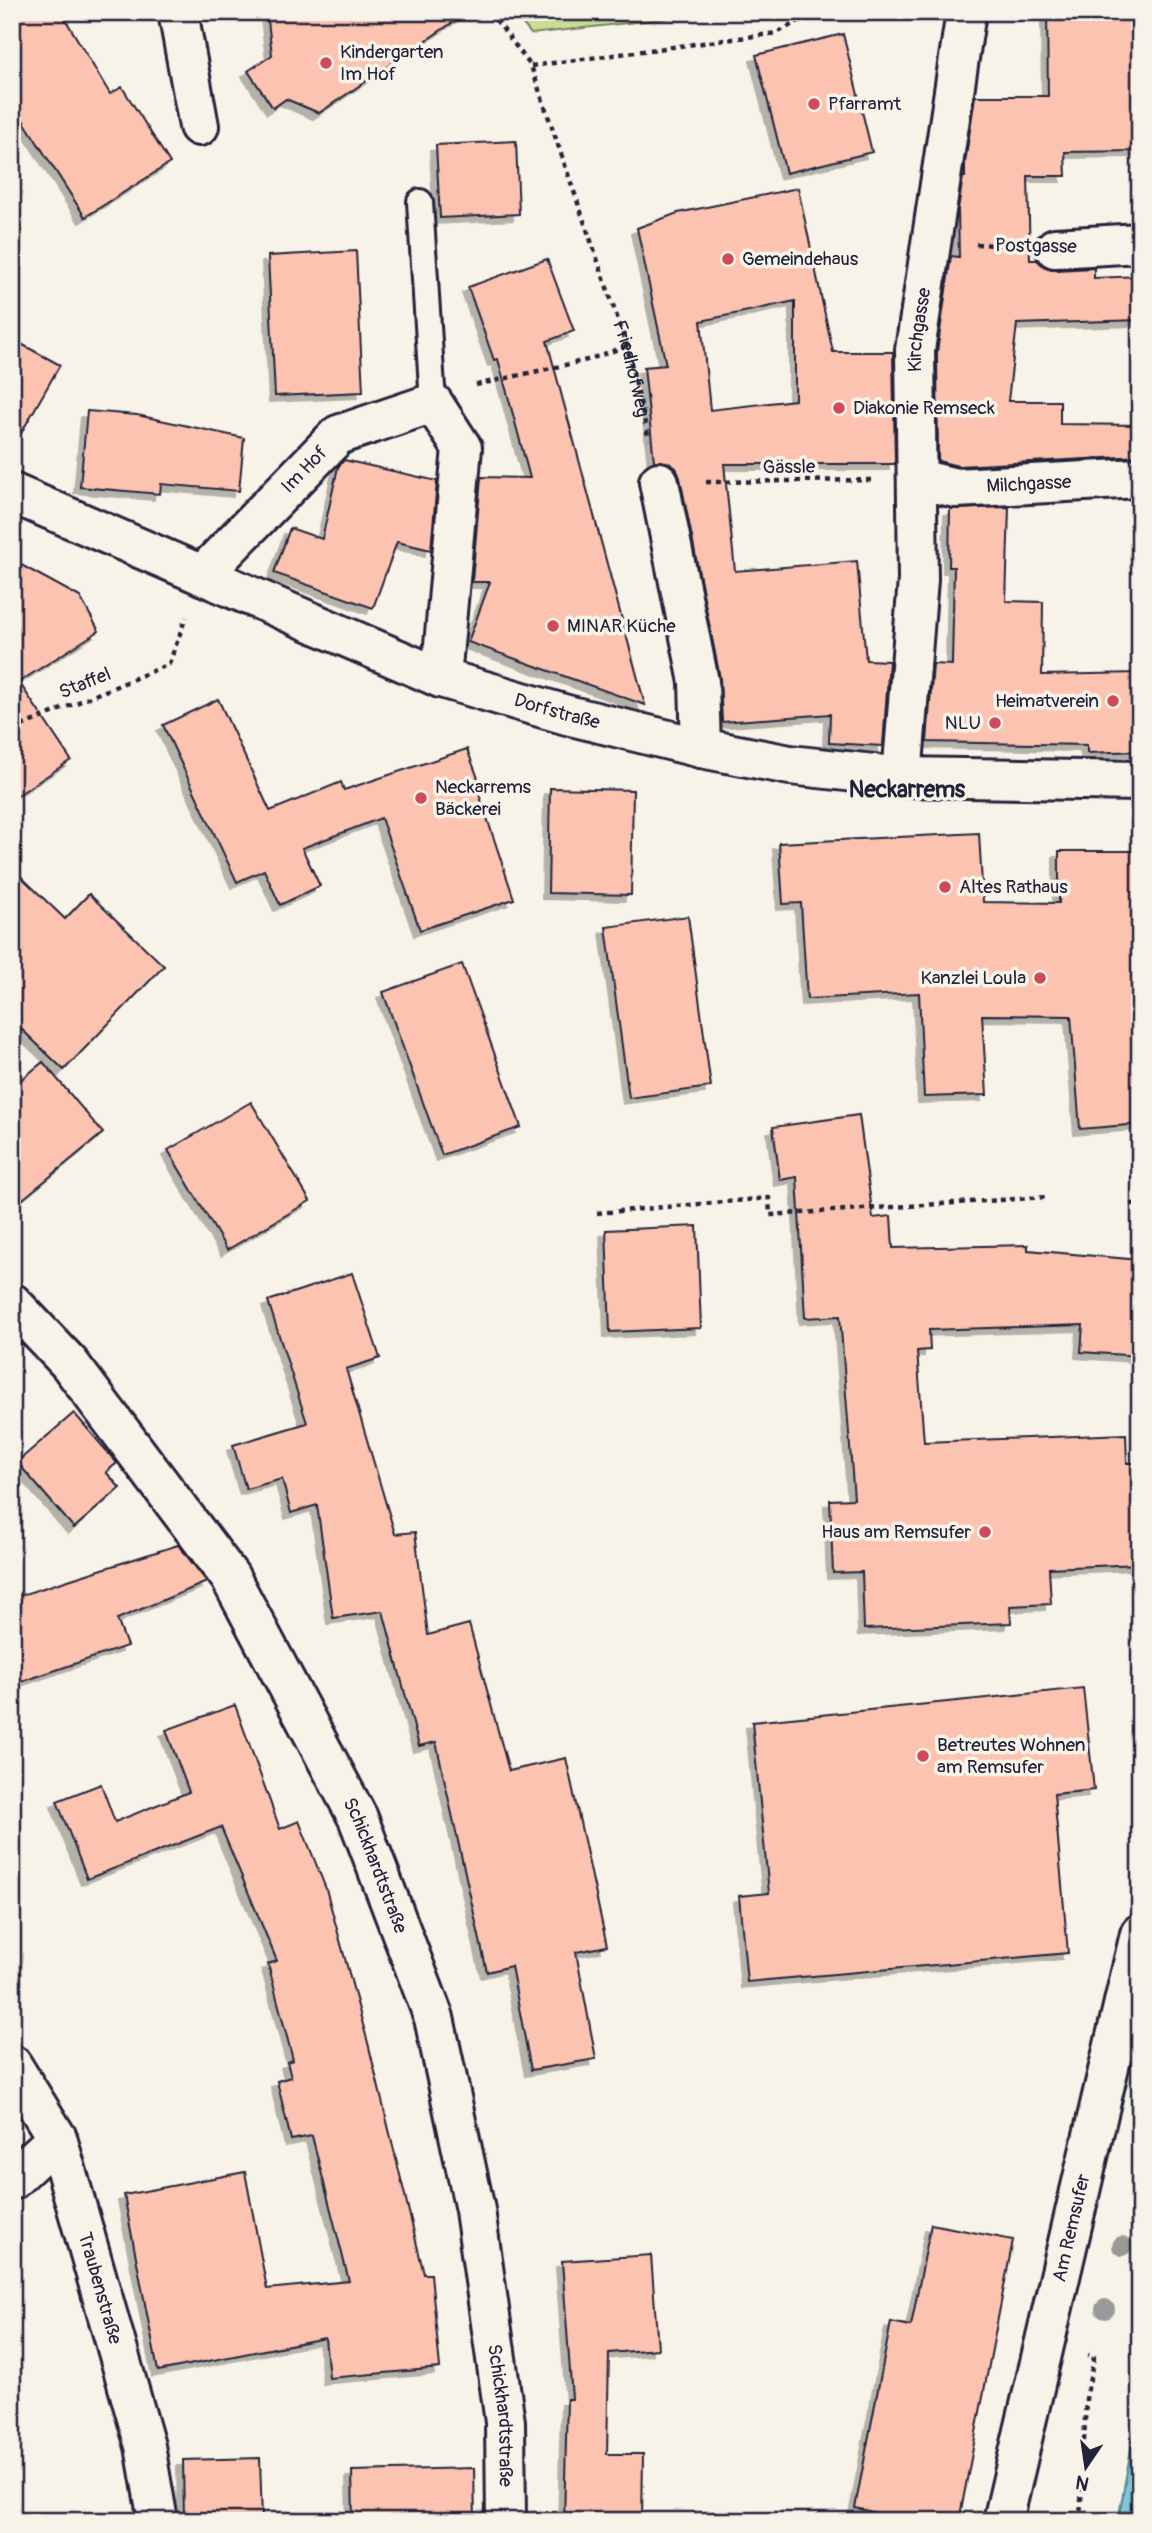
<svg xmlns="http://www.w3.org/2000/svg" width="1152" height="2533" font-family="Pangolin,sans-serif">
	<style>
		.green { fill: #cbdd92; stroke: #768066; stroke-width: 2 }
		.water { fill: #7bc7da; stroke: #57859a; stroke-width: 2 }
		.building { fill: #fcc4b0; stroke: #22223b; stroke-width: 2; fill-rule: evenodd; filter: url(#shadow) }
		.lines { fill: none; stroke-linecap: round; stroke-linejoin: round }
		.service-casing { stroke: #22223b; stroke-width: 30 }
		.minor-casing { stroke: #22223b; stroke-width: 44 }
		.path { stroke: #22223b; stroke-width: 4.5; stroke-dasharray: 5 5; stroke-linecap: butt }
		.service { stroke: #f7f3e8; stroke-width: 24 }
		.minor { stroke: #f7f3e8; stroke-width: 38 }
		.tree { fill: #999a95 }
		.poi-dot { fill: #d1495b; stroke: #f7f3e8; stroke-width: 2.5 }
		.labels { text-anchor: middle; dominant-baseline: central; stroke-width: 7; stroke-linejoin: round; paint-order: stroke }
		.poi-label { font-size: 19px; fill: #22223b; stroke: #f7f3e8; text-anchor: start }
		.street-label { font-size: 19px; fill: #22223b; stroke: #f7f3e8 }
		.quarter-label { font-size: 23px; font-weight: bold; fill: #22223b; stroke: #f7f3e8 }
	</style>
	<defs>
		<filter id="shadow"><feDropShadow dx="-6" dy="6" stdDeviation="0" flood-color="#0004"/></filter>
	</defs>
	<rect width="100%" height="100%" fill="#f7f3e8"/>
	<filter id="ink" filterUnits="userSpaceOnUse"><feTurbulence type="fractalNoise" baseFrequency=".0143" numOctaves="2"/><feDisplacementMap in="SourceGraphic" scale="14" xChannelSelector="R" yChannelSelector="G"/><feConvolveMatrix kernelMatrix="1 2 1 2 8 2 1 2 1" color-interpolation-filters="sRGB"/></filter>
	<g filter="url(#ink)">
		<path class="green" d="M 513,12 L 724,12 L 531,34 Z"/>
		<path class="water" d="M 1140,2399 L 1140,2521 L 1118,2521 Z"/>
		<g class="building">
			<path d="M 12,12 L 61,12 L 110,94 L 122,87 L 170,163 L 85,217 L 12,103 Z"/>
			<path d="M 267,12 L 468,12 L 319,113 L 286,99 L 273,108 L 248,71 L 272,55 Z"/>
			<path d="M 1047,12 L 1140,12 L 1140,151 L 1065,152 L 1066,176 L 1028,176 L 1030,260 L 1037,260 L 1045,267 L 1056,270 L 1094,268 L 1094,278 L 1140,276 L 1140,320 L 1017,324 L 1008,401 L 1060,401 L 1060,424 L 1140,425 L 1140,456 L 958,466 L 938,461 L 937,352 L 951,256 L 959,257 L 958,209 L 963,177 L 965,177 L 965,163 L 975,96 L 1048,96 Z"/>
			<path d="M 843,34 L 872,152 L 786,173 L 756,55 Z"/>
			<path d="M 516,141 L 519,214 L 440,218 L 436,145 Z"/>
			<path d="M 798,188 L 833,352 L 893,352 L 895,464 L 724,464 L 735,571 L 857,561 L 866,660 L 889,661 L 883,746 L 829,743 L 830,714 L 722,722 L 720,678 L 680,478 L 676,468 L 667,462 L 654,461 L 644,367 L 666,365 L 637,228 L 678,213 ZM 795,301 L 795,400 L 710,410 L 701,321 Z"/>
			<path d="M 356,251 L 363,392 L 275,396 L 268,256 Z"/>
			<path d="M 547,259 L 574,331 L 547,341 L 645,705 L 468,642 L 490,582 L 472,582 L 481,477 L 530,478 L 498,359 L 494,360 L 468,287 Z"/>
			<path d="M 12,339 L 60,365 L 12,449 Z"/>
			<path d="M 87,411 L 137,415 L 244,438 L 239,491 L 161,484 L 160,494 L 80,487 Z"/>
			<path d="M 344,460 L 437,481 L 431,550 L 397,542 L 373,608 L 274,573 L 290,528 L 322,539 L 338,467 Z"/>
			<path d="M 1009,507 L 1006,601 L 1043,602 L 1042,675 L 1140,673 L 1140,751 L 1087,753 L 1087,745 L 927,742 L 933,664 L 952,665 L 954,567 L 949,567 L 950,509 Z"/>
			<path d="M 12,560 L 80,597 L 99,631 L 19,682 L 71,760 L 12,799 Z"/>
			<path d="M 218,699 L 270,811 L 341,782 L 344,790 L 467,749 L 479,781 L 475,782 L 514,899 L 420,930 L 381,818 L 302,848 L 320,886 L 280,905 L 264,870 L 237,882 L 163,725 Z"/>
			<path d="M 550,788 L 633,790 L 631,895 L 548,893 Z"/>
			<path d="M 979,833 L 983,902 L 1059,903 L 1059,851 L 1140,851 L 1140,1124 L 1080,1129 L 1071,1016 L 982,1015 L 987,1095 L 924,1097 L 919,993 L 807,999 L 801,903 L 783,904 L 779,843 Z"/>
			<path d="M 12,868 L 65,919 L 89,894 L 164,966 L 64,1070 L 12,1020 Z"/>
			<path d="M 688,916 L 711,1087 L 629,1098 L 606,927 Z"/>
			<path d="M 462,964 L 521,1127 L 442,1155 L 383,992 Z"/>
			<path d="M 43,1062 L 103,1133 L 12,1208 L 12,1087 Z"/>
			<path d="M 251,1102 L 310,1201 L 227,1250 L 168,1150 Z"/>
			<path d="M 859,1115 L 873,1218 L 891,1216 L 893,1248 L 1028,1245 L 1028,1250 L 1140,1260 L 1140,1356 L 1081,1352 L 1083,1325 L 929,1330 L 930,1350 L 917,1351 L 924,1442 L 1126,1434 L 1127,1463 L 1140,1463 L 1140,1564 L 1049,1568 L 1051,1604 L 1010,1606 L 1011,1623 L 864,1629 L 862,1572 L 833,1573 L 830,1500 L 854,1499 L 840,1316 L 805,1318 L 797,1177 L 780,1180 L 773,1127 Z"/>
			<path d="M 697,1226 L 701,1328 L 610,1332 L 606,1230 Z"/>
			<path d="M 352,1273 L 380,1358 L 346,1369 L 395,1534 L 415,1532 L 428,1635 L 469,1624 L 509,1771 L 566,1758 L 607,1946 L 576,1952 L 596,2059 L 531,2070 L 511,1966 L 487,1972 L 436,1742 L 419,1746 L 383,1611 L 333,1618 L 317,1505 L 291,1513 L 282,1479 L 246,1489 L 233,1445 L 307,1423 L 268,1301 Z"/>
			<path d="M 74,1413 L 117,1463 L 106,1472 L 120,1488 L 74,1528 L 17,1462 Z"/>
			<path d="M 178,1545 L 207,1582 L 117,1619 L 127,1646 L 12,1685 L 12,1598 Z"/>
			<path d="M 1083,1688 L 1094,1790 L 1054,1794 L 1068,1953 L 747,1982 L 739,1896 L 769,1893 L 752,1722 Z"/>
			<path d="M 235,1705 L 280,1829 L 299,1821 L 326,1889 L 368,2043 L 424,2274 L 431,2274 L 440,2368 L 329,2378 L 325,2338 L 158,2371 L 124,2195 L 245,2172 L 267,2289 L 349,2281 L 312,2136 L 291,2140 L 277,2081 L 291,2077 L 287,2062 L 293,2060 L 268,1964 L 277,1961 L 221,1827 L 87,1879 L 57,1801 L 101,1784 L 115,1822 L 189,1792 L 166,1730 Z"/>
			<path d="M 931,2224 L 1013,2240 L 959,2521 L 885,2521 L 886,2515 L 855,2508 L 891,2322 L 911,2326 Z"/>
			<path d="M 651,2255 L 658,2349 L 609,2353 L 607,2454 L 643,2454 L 642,2521 L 564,2521 L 567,2399 L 572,2399 L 562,2261 Z"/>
			<path d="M 260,2458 L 262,2521 L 184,2521 L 183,2460 Z"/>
			<path d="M 474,2468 L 475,2521 L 353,2521 L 352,2471 Z"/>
		</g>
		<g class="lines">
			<defs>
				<path id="service" d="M 420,202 L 433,403"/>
				<g id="minor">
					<path d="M 178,12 L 199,126"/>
					<path d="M 1055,248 L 1140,243"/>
					<path id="s2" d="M 918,479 L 956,488 L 1140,478"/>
					<path d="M 659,482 L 699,682 L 701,748"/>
					<path id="s3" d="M 12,493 L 441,678 L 567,715 L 701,748 L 790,765 L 902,777 L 1140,781"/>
					<path id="s4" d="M 202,575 L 338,435 L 433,403 L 462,448 L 441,678"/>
					<path id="s5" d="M 902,777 L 918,580 L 915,350 L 966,12"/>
					<path id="s6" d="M 12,1303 L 69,1363 L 230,1577 L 358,1818 L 434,2018 L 475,2210 L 505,2422 L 506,2521"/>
					<path id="s7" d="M 12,2065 L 57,2138 L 145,2446 L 158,2521"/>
					<path d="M 12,2180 L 57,2138"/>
					<path id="s8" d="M 1003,2521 L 1140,1934"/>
				</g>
			</defs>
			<use href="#service" class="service-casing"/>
			<use href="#minor" class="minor-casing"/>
			<g class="path">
				<path id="s1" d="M 490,12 L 531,66 L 627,346 L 649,440"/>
				<path d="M 531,66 L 777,33 L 814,12"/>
				<path d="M 976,244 L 1012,246"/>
				<path d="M 476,385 L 587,360 L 627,346"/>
				<path d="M 706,482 L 872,480"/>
				<path d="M 12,730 L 169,664 L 186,617"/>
				<path d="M 1131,1204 L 1140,1204"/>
				<path d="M 597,1213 L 769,1198 L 770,1215 L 1047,1197"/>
				<path d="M 1080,2521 L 1086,2399 L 1094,2357 L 1088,2355"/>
			</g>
			<use href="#service" class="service"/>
			<use href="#minor" class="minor"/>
		</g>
		<g class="tree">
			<circle cx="1122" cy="2246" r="10"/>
			<circle cx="1105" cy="2309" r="10"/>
		</g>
	</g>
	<g class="poi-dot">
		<circle cx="326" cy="63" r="7"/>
		<circle cx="814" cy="104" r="7"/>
		<circle cx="728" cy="259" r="7"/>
		<circle cx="839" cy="408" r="7"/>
		<circle cx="553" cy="626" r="7"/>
		<circle cx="1113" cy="701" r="7"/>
		<circle cx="995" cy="723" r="7"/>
		<circle cx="421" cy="798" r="7"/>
		<circle cx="945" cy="887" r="7"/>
		<circle cx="1040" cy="978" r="7"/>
		<circle cx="985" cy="1532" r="7"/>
		<circle cx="923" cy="1756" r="7"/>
	</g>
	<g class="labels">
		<g class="poi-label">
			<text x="340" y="52">Kindergarten<tspan x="340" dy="22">Im Hof</tspan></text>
			<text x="828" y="104">Pfarramt</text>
			<text x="742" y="259">Gemeindehaus</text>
			<text x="853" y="408">Diakonie Remseck</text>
			<text x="567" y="626">MINAR Küche</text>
			<text x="1099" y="701" text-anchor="end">Heimatverein</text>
			<text x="981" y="723" text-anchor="end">NLU</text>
			<text x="435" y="787">Neckarrems<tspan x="435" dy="22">Bäckerei</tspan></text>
			<text x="959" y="887">Altes Rathaus</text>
			<text x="1026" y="978" text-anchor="end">Kanzlei Loula</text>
			<text x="971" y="1532" text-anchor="end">Haus am Remsufer</text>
			<text x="937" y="1745">Betreutes Wohnen<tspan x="937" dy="22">am Remsufer</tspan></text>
		</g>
		<g class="street-label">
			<text transform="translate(1036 246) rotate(1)">Postgasse</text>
			<text stroke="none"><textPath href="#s5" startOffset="448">Kirchgasse</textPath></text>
			<text stroke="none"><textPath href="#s1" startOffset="387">Friedhofweg</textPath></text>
			<text transform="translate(789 467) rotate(-1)">Gässle</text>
			<text stroke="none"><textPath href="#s4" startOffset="147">Im Hof</textPath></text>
			<text stroke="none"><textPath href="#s2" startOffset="112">Milchgasse</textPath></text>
			<text transform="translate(85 683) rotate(-22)">Staffel</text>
			<text stroke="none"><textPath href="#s3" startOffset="588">Dorfstraße</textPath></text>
			<text stroke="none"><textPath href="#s6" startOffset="674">Schickhardtstraße</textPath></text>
			<text stroke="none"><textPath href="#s8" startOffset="301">Am Remsufer</textPath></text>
			<text stroke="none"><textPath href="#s7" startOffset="242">Traubenstraße</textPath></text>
			<text stroke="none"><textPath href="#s6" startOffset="1241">Schickhardtstraße</textPath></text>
		</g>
		<g class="quarter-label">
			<text x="907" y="789">Neckarrems</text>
		</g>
	</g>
	<rect width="1152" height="2533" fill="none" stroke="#f7f3e8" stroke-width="42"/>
	<rect x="21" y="21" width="1110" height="2491" fill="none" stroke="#22223b" stroke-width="2.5" filter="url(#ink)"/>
	<g transform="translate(1086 2467) rotate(193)" stroke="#f7f3e8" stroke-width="5" paint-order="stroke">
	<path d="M0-5L12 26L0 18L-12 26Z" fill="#22223b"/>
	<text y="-10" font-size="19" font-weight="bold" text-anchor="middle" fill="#22223b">N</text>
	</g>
</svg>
